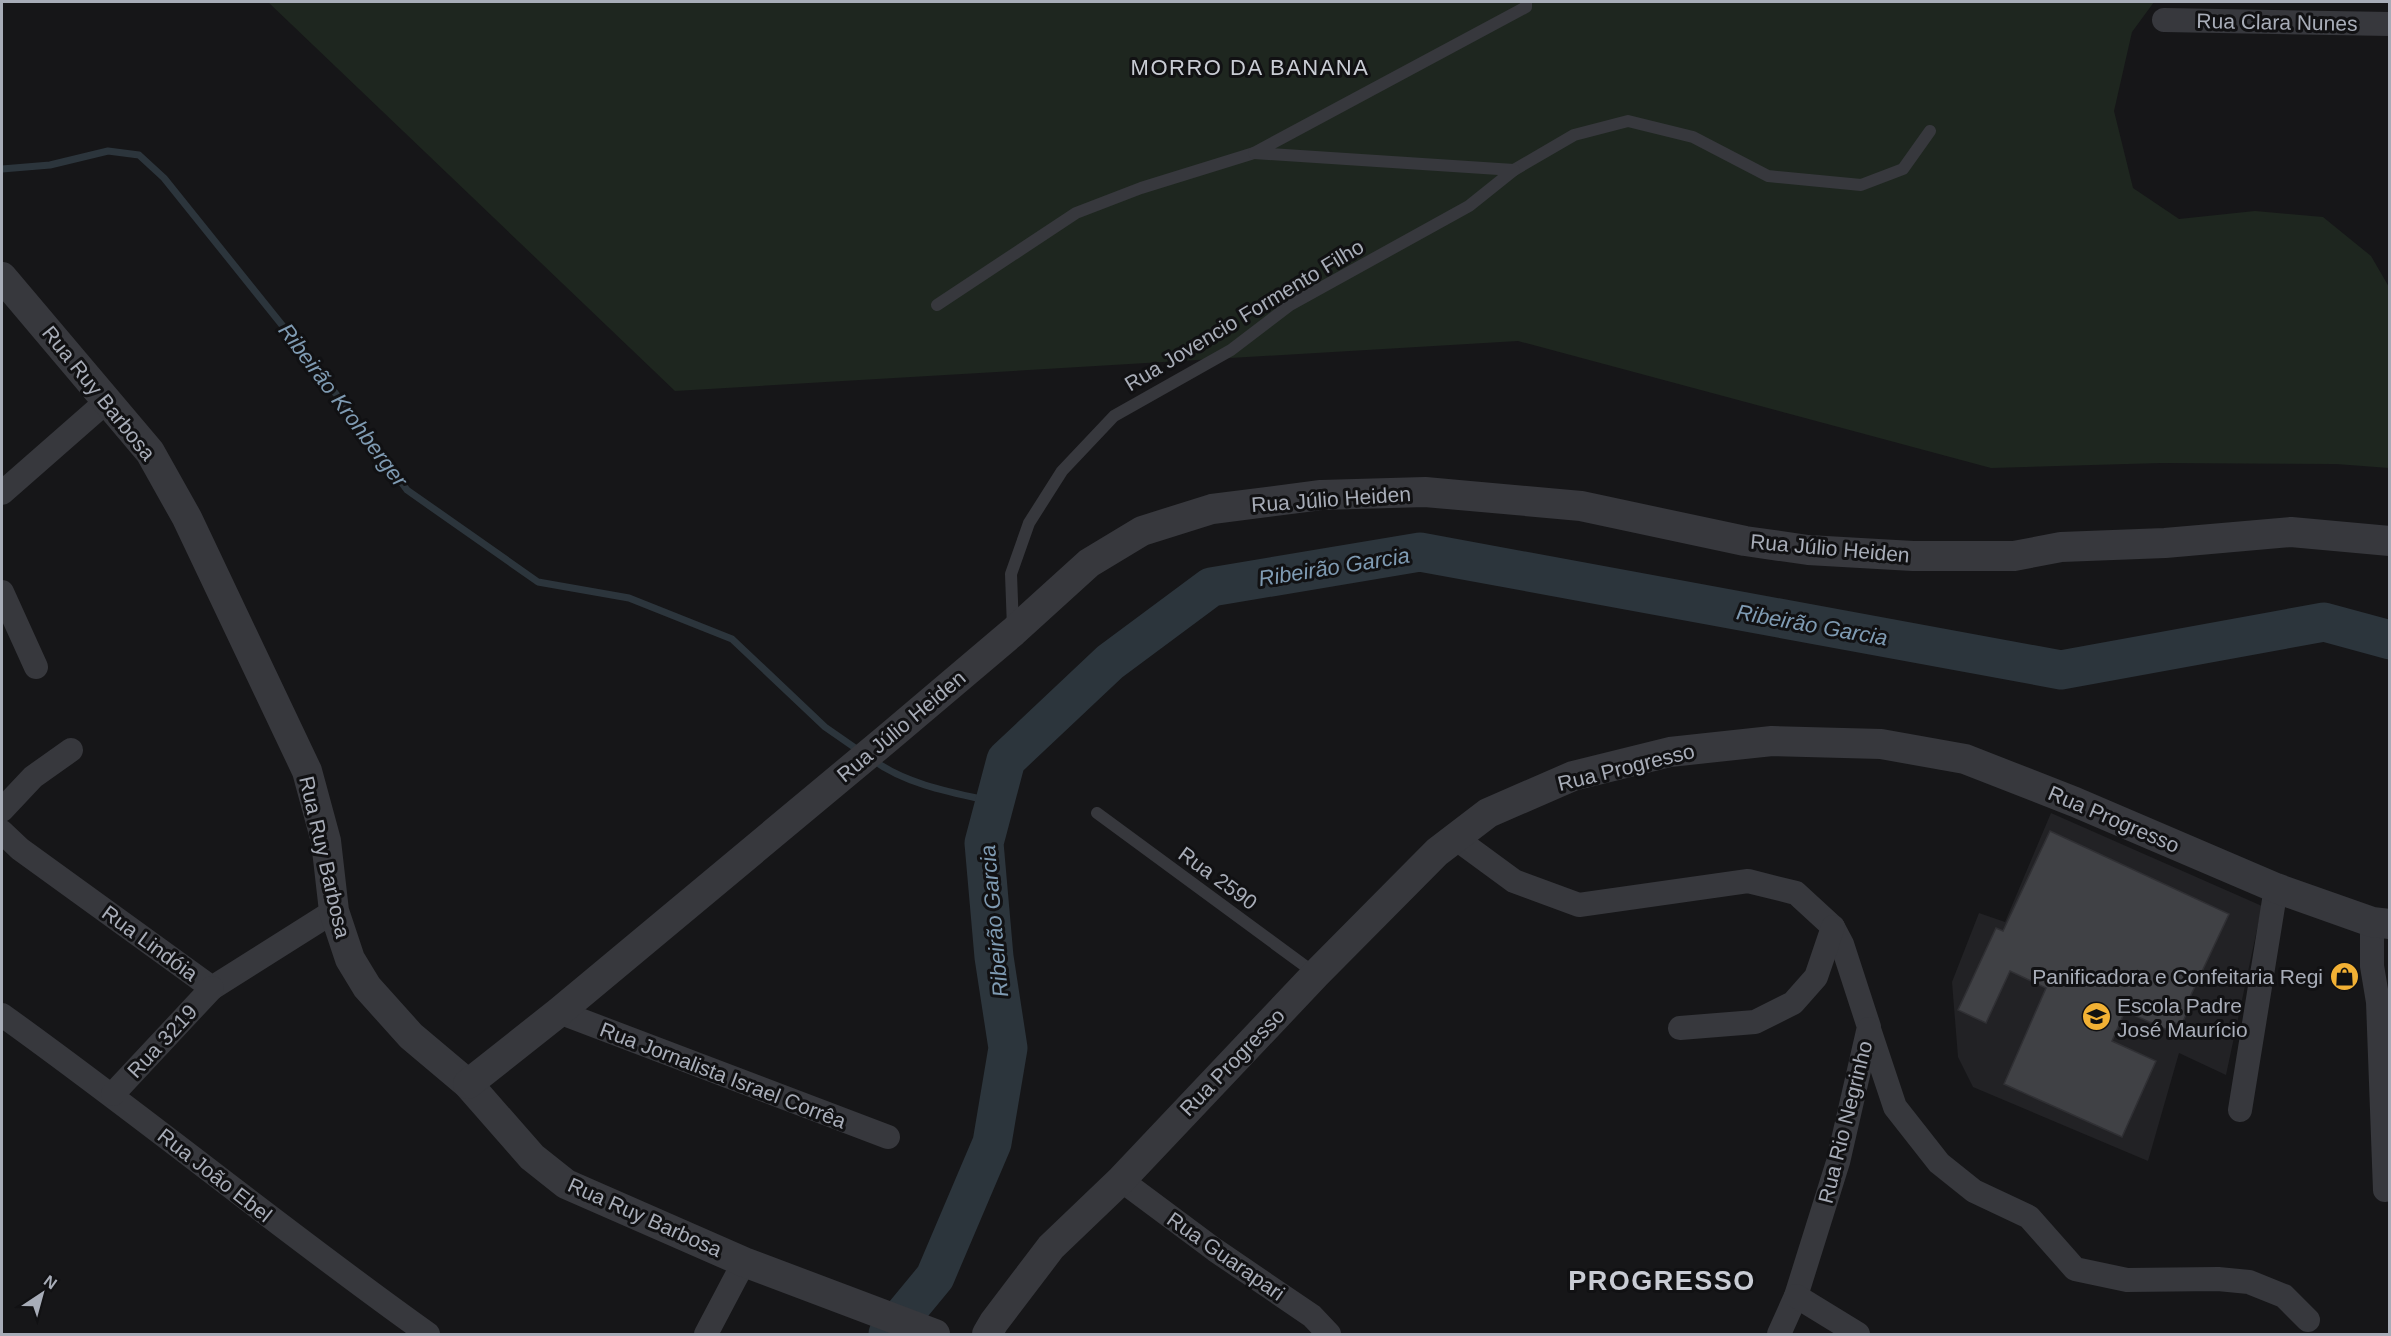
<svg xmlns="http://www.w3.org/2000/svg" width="2391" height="1336" font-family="Arial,sans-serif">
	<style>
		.built { fill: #222225 }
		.green { fill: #1e261f }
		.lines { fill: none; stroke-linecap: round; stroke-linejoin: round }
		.stream { stroke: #2c353c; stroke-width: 7 }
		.river { stroke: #2c353c; stroke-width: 39 }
		.building { fill: #404145; stroke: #303034; stroke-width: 1.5 }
		.service { stroke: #37383d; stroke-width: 12 }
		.minor { stroke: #37383d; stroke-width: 24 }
		.tertiary { stroke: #37383d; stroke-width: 30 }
		.labels { text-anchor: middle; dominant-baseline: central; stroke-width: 6; stroke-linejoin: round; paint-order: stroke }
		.street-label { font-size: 21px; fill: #a8adb8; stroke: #111113 }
		.poi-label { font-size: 21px; fill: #a8adb8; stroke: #111113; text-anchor: end }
		.neighbourhood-label { font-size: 22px; letter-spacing: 1.5px; fill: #c9ccd4; stroke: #111113 }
		.water-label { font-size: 22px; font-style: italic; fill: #7f9bb3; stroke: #111113 }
		.district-label { font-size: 27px; font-weight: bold; letter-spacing: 1.5px; fill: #c9ccd4; stroke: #111113 }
	</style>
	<rect width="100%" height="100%" fill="#161618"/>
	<path class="built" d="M 2051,813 L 2262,906 L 2226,1075 L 2179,1053 L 2148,1161 L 1973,1087 L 1958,1057 L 1952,982 L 1979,913 L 2005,922 Z"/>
	<path class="green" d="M 268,2 L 2154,2 L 2132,32 L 2114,111 L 2133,188 L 2179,219 L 2255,211 L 2323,217 L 2371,256 L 2389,287 L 2389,468 L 2336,464 L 2161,463 L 1991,468 L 1518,341 L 675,391 Z"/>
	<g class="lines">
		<g class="stream">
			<path d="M 2,169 L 50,165 L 108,151 L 139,155 L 164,178 L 319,371 L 407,490 L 538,582 L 629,598 L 732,639 L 825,727 L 861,752"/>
			<path d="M 873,760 C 907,785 954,793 995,802"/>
		</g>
		<path class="river" d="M 888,1334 L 935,1277 L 992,1143 L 1008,1048 L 994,957 L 984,843 L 1006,760 L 1110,662 L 1211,587 L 1420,552 L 2061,670 L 2324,622 L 2390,640"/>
	</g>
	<path class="building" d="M 2050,831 L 2229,914 L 2190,997 L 2193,999 L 2181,1026 L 2171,1021 L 2167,1030 L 2125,1011 L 2112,1041 L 2156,1061 L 2122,1137 L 2004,1084 L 2046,988 L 2010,971 L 1986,1023 L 1958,1010 L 1996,928 L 2003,931 Z"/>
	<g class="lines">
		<g class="service">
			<path d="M 1514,170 L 1574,135 L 1628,121 L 1693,137 L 1768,176 L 1861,185 L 1903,169 L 1930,131"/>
			<path d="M 937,305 L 1076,213 L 1141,188 L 1254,153"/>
			<path d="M 1013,628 L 1011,574 L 1029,523 L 1062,471 L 1114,416 L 1231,350 L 1290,305 L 1469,206 L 1514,170 L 1254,153 L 1526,7 L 1526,2"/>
			<path d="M 1097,813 L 1316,974"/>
		</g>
		<g class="minor">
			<path d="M 2164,20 L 2390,24"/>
			<path d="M 2,493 L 108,400"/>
			<path d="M 2,592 L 36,667"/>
			<path d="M 2,810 L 33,777 L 71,750"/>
			<path d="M 2,832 L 20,849 L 212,988 L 334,911"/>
			<path d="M 1454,837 L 1514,881 L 1579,905 L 1748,881 L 1796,893 L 1833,927 L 1842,944 L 1869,1027 L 1838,1162 L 1796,1296 L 1779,1334"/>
			<path d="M 2372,922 L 2372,966 L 2378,1002 L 2385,1190"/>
			<path d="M 559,1012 L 888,1137"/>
			<path d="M 2,1015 C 146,1118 283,1231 428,1334"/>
			<path d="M 1680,1028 L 1755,1022 L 1793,1003 L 1816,977 L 1833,927"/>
			<path d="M 1869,1029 L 1895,1107 L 1939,1163 L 1974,1191 L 2029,1217 L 2075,1269 L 2127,1280 L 2218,1279 L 2249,1282 L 2284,1296 L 2308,1320"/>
			<path d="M 113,1094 L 212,988"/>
			<path d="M 2240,1110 L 2276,888"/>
			<path d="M 1121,1180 L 1215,1250 L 1312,1316 L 1329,1334"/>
			<path d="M 1796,1296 L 1858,1334"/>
			<path d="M 706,1334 L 744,1262"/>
		</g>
		<g class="tertiary">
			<path d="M 2,277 L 150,452 L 187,518 L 307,771 L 326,841 L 334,911 L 350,959 L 367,987 L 411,1036 L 468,1084 L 532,1157 L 566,1184 L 744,1262 L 935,1334"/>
			<path d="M 468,1084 L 559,1012 L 889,737 L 1013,632 L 1089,563 L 1142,531 L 1212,509 L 1321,495 L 1425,492 L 1581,506 L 1745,541 L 1808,550 L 1913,556 L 2014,556 L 2061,547 L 2165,543 L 2291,532 L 2390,541"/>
			<path d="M 987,1334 L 994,1322 L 1051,1247 L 1121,1180 L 1316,974 L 1437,852 L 1488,813 L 1573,776 L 1670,752 L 1772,741 L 1881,744 L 1965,759 L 2075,802 L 2276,888 L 2372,922 L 2390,924"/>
		</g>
	</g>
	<defs>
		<symbol id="shop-disc" viewBox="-11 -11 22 22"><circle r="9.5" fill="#f2b134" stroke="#111113"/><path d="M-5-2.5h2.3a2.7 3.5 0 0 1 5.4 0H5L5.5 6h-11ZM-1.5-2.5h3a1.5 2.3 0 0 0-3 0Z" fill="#111"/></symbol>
		<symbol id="school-disc" viewBox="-11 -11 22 22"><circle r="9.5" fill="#f2b134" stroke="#111113"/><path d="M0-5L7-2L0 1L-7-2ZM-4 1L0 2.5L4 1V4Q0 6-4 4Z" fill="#111"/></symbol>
	</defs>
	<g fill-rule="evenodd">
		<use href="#shop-disc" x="2328" y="960" width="33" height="33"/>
		<use href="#school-disc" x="2080" y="1000" width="33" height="33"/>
	</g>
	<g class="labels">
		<g class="street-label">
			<text transform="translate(2277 22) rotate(1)">Rua Clara Nunes</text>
			<text transform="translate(1244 315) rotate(-31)">Rua Jovencio Formento Filho</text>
			<text transform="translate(99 393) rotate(51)">Rua Ruy Barbosa</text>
			<text transform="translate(1331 499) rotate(-4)">Rua Júlio Heiden</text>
			<text transform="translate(1830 548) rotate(5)">Rua Júlio Heiden</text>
			<text transform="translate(901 726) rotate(-40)">Rua Júlio Heiden</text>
			<text transform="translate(1626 767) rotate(-14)">Rua Progresso</text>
			<text transform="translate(2114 819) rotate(23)">Rua Progresso</text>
			<text transform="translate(325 857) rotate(77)">Rua Ruy Barbosa</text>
			<text transform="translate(1218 878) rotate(36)">Rua 2590</text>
			<text transform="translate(150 943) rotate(36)">Rua Lindóia</text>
			<text transform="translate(162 1041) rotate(-47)">Rua 3219</text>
			<text transform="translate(1232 1062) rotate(-46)">Rua Progresso</text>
			<text transform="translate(723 1075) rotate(21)">Rua Jornalista Israel Corrêa</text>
			<text transform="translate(1845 1122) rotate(-76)">Rua Rio Negrinho</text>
			<text transform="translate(215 1175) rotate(38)">Rua João Ebel</text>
			<text transform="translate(645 1217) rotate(24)">Rua Ruy Barbosa</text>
			<text transform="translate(1226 1256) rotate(35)">Rua Guarapari</text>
		</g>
		<g class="poi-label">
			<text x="2323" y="976">Panificadora e Confeitaria Regi</text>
			<text x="2117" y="1005" text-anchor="start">Escola Padre<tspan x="2117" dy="24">José Maurício</tspan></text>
		</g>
		<g class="neighbourhood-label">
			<text x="1250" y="67">MORRO DA BANANA</text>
		</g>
		<g class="water-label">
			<text transform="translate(343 405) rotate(53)">Ribeirão Krohberger</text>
			<text transform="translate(1334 567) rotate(-9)">Ribeirão Garcia</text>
			<text transform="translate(1812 625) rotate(10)">Ribeirão Garcia</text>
			<text transform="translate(994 921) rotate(-95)">Ribeirão Garcia</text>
		</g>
		<g class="district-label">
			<text x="1662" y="1281">PROGRESSO</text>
		</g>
	</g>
	<rect width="2391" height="1336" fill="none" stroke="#a8adb8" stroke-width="6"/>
	<g transform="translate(42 1294) rotate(36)" stroke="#111113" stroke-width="4.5" paint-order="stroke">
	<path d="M0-4.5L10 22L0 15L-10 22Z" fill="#a8adb8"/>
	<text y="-9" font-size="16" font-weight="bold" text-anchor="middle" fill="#a8adb8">N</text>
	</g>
</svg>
